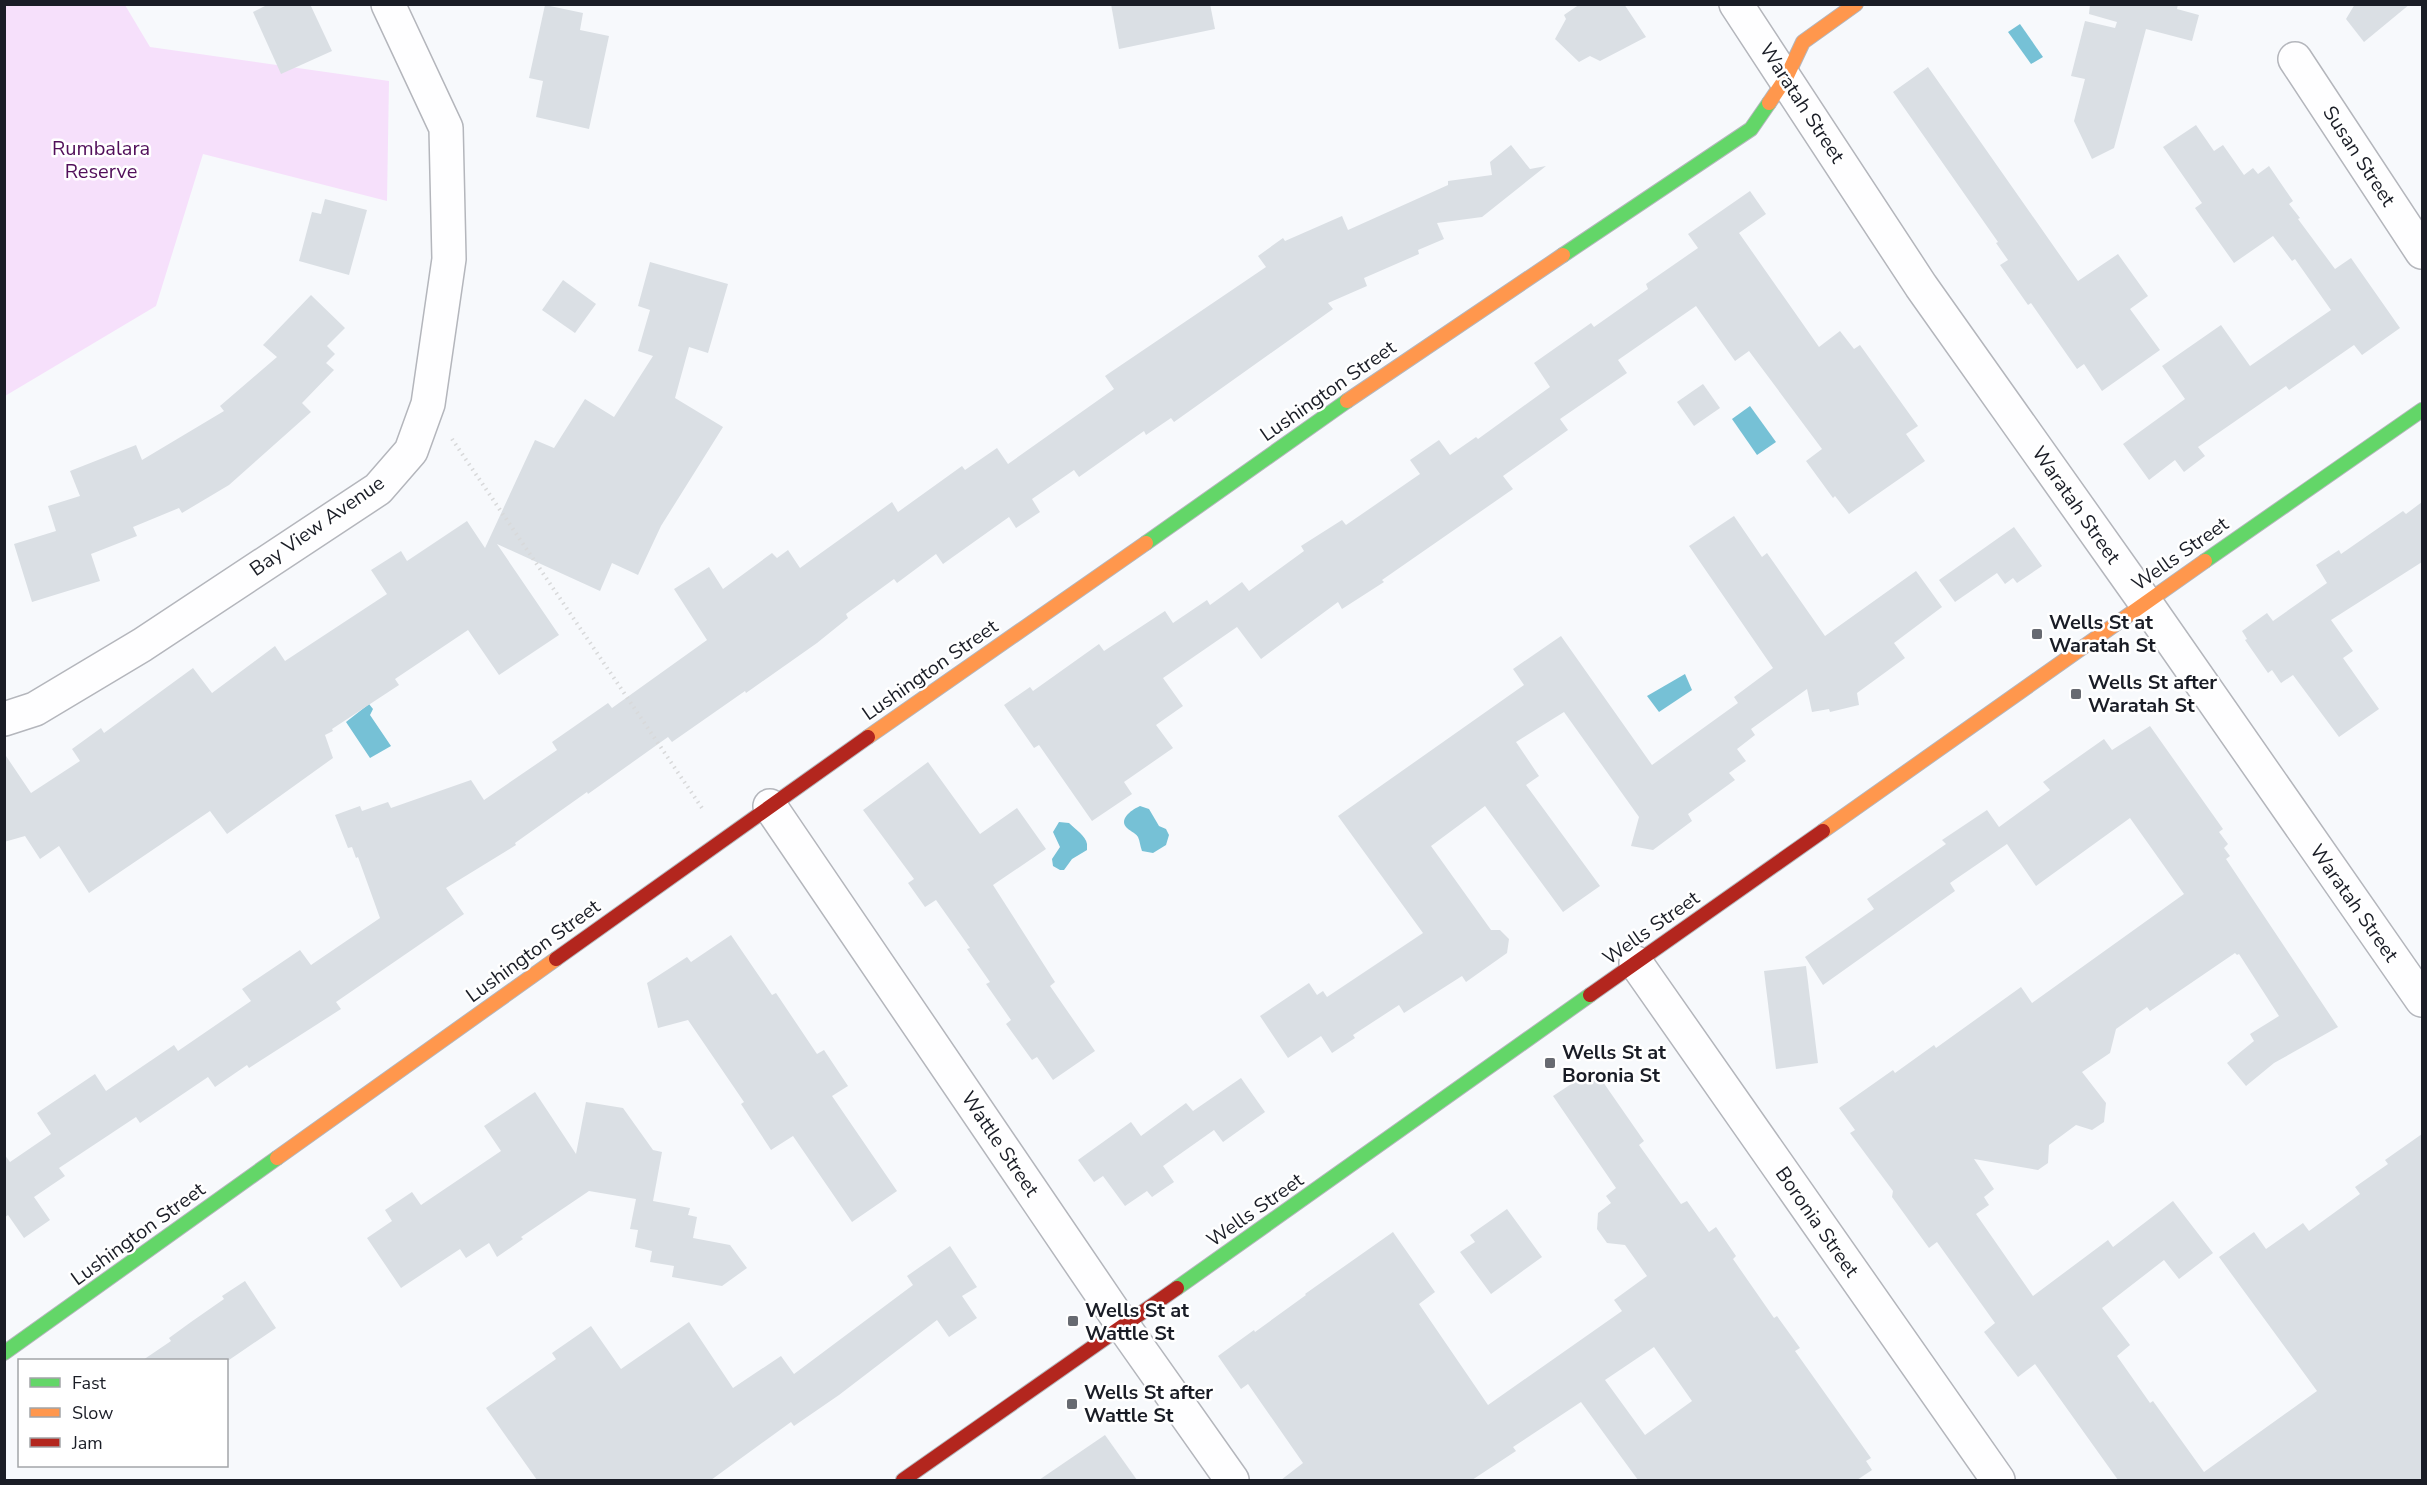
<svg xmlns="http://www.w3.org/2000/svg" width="2427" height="1485" font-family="'Nunito Sans',sans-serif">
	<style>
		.green { fill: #f6e0fb }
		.water { fill: #76c1d6 }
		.building { fill: #dadfe4; fill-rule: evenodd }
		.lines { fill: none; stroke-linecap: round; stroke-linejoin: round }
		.street-casing { stroke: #b4b6bc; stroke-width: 36 }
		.fast-casing { stroke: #b4b6bc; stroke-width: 16 }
		.slow-casing { stroke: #b4b6bc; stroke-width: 16 }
		.jam-casing { stroke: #b4b6bc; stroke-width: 16 }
		.path { stroke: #d8d9da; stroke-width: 4; stroke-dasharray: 1.5 4.5; stroke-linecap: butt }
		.street { stroke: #fefeff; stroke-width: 33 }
		.fast { stroke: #63d668; stroke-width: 14 }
		.slow { stroke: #ff974d; stroke-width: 14 }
		.jam { stroke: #b3261e; stroke-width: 14 }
		.poi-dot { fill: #676a71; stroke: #fff; stroke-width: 2 }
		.labels { text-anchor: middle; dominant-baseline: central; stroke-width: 5; stroke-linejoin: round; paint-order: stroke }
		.street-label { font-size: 20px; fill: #1a1d26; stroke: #fff }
		.park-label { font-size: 20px; fill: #510f5a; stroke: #fff }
		.poi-label { font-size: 20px; font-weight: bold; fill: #1a1d26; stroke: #fff; text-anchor: start }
	</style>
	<rect width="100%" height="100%" fill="#f7f9fc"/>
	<path class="green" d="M 4,5 L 125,5 L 150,47 L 389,81 L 387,201 L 203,154 L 156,306 L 5,396 Z"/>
	<g class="water">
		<path d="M 2020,24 L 2043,57 L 2031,64 L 2008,32 Z"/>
		<path d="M 1750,406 L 1776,442 L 1757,455 L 1732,419 Z"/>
		<path d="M 1685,674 L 1692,690 L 1659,712 L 1647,696 Z"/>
		<path d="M 369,704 L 373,709 L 370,715 L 391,746 L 370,758 L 346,722 Z"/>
		<path d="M 1140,806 L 1149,809 L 1159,826 L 1166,829 L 1169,835 L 1166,845 L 1153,853 L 1142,851 C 1140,846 1140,841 1138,837 C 1135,832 1129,831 1126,827 C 1119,818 1133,809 1140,806 Z"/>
		<path d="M 1059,822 L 1069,823 C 1075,829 1086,836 1087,844 L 1087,850 L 1072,859 L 1064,870 L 1060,870 L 1053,866 L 1052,859 L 1060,847 L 1053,832 Z"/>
	</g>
	<g class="building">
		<path d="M 269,4 L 310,4 L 332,51 L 281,74 L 253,12 Z"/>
		<path d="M 1111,4 L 1210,4 L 1215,29 L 1119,49 Z"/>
		<path d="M 1580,4 L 1624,4 L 1646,37 L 1600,61 L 1590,56 L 1579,62 L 1555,39 L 1566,19 L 1564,15 Z"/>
		<path d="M 2090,4 L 2178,4 L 2177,9 L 2199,15 L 2192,41 L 2146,29 L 2114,148 L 2092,159 L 2074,121 L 2085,79 L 2071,76 L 2085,21 L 2115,28 L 2117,22 L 2089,14 Z"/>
		<path d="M 2355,4 L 2410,4 L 2364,42 L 2346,19 Z"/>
		<path d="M 545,5 L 583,13 L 580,30 L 609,36 L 589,129 L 536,117 L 543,81 L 529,78 Z"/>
		<path d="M 1928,67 L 2078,281 L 2118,254 L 2148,296 L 2130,309 L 2160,350 L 2102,391 L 2084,364 L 2077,369 L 2031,303 L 2028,305 L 2000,265 L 2008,260 L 1996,243 L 1998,242 L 1893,92 Z"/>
		<path d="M 2196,125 L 2214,151 L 2223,145 L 2244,175 L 2253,168 L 2258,174 L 2269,166 L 2293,201 L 2289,204 L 2300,218 L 2298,219 L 2335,269 L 2351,258 L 2400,328 L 2362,355 L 2354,345 L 2289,390 L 2286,386 L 2198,447 L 2205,456 L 2184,472 L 2175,460 L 2149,480 L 2123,444 L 2185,399 L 2162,366 L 2221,325 L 2250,366 L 2331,310 L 2295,259 L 2292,261 L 2273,236 L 2234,263 L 2195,208 L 2202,203 L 2163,147 Z"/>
		<path d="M 1511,145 L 1530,169 L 1546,166 L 1482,217 L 1437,223 L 1444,239 L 1418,250 L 1419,254 L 1364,278 L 1367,286 L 1328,303 L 1333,309 L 1174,422 L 1171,418 L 1146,435 L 1144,431 L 1079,477 L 1074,470 L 1032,499 L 1040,512 L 1016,528 L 1009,517 L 943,564 L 936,554 L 897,583 L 894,579 L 846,614 L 848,618 L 817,643 L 746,693 L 745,691 L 672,742 L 668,737 L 588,794 L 587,792 L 515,843 L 516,845 L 446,888 L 464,914 L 336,1002 L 341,1009 L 249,1068 L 247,1065 L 215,1087 L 208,1077 L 140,1123 L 136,1117 L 59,1168 L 65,1176 L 34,1197 L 50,1220 L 24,1238 L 8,1215 L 4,1218 L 4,1154 L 10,1162 L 51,1134 L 37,1113 L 95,1074 L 106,1091 L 174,1045 L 178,1051 L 251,1001 L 242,989 L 300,950 L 311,965 L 380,918 L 358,857 L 356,858 L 352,847 L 348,848 L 335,815 L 360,806 L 362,811 L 388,802 L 391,808 L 471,780 L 484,800 L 557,750 L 552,742 L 608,703 L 612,708 L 707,640 L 674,589 L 709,567 L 723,589 L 772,553 L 777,558 L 788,550 L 800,568 L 892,502 L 898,512 L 962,466 L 965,470 L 997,448 L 1008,464 L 1114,389 L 1105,376 L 1266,267 L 1258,256 L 1283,238 L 1285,241 L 1342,216 L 1348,230 L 1448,185 L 1448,181 L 1492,175 L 1490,162 Z"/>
		<path d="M 1750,191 L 1766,214 L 1739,233 L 1819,347 L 1840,331 L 1854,349 L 1860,345 L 1918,426 L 1906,434 L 1925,461 L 1849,514 L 1835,496 L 1833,498 L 1806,461 L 1822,449 L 1749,351 L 1735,361 L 1696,306 L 1618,360 L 1627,373 L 1560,419 L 1568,430 L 1503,476 L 1513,489 L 1382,580 L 1384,582 L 1342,609 L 1338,602 L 1261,659 L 1237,627 L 1163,678 L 1183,706 L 1156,725 L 1173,748 L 1124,782 L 1132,794 L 1092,821 L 1039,745 L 1034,748 L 1004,705 L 1030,687 L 1033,691 L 1099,644 L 1104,651 L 1165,611 L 1173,623 L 1207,600 L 1210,605 L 1242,582 L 1249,591 L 1304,551 L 1301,546 L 1342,520 L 1346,525 L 1420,474 L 1410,460 L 1439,440 L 1450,455 L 1476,437 L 1478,439 L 1550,387 L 1534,363 L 1591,323 L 1594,327 L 1648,289 L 1646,284 L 1698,248 L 1688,234 Z"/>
		<path d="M 325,199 L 367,210 L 349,275 L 299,261 L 312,212 L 321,214 Z"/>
		<path d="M 650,262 L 728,284 L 708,353 L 689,347 L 675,398 L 723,427 L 661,526 L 638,575 L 612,563 L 600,591 L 497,544 L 559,635 L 499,675 L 468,630 L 395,679 L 399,685 L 332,729 L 333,731 L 325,735 L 333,758 L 227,834 L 210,811 L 89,893 L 59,846 L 40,859 L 25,836 L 4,842 L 4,753 L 31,793 L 80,761 L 72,749 L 101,728 L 104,733 L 193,668 L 212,693 L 275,646 L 285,661 L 387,594 L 371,570 L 401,551 L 407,561 L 467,521 L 485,548 L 535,440 L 554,448 L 585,399 L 614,417 L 653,356 L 638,351 L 650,310 L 638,306 Z"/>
		<path d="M 563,280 L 596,304 L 575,333 L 542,310 Z"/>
		<path d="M 311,295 L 345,328 L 327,346 L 335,354 L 326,363 L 334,370 L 302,403 L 311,412 L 229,485 L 182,513 L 179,508 L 133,527 L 137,536 L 91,554 L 100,581 L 32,602 L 14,544 L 56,531 L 48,506 L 80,496 L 70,471 L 136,445 L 142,460 L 224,411 L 220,406 L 277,357 L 263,345 Z"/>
		<path d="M 1703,384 L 1720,408 L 1694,426 L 1677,402 Z"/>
		<path d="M 2422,502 L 2422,562 L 2331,620 L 2353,651 L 2343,658 L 2379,709 L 2339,737 L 2293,675 L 2281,683 L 2272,670 L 2268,673 L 2245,640 L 2247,639 L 2242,631 L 2267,613 L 2273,621 L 2327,583 L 2316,565 L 2339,550 L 2341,554 L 2403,511 L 2406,514 Z"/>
		<path d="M 1734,516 L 1762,557 L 1767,553 L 1825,636 L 1916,571 L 1942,607 L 1894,643 L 1905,658 L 1857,693 L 1859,705 L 1830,712 L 1829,709 L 1812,712 L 1807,689 L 1751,729 L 1755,735 L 1737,749 L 1746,761 L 1729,773 L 1735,780 L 1688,814 L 1692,821 L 1653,850 L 1631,846 L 1639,817 L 1564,712 L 1516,742 L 1539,776 L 1526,785 L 1600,886 L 1563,912 L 1485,806 L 1431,846 L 1491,930 L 1500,930 L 1509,939 L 1507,953 L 1466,982 L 1462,976 L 1404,1013 L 1399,1005 L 1353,1035 L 1355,1038 L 1332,1053 L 1321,1036 L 1288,1058 L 1260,1016 L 1309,983 L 1317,995 L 1323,991 L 1327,997 L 1423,933 L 1338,816 L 1524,685 L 1513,669 L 1561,636 L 1652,765 L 1738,703 L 1734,697 L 1773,668 L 1689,546 Z"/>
		<path d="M 2014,527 L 2042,566 L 2017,583 L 2013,578 L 2005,584 L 1997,573 L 1955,602 L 1939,580 Z"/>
		<path d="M 2150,726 L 2223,829 L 2219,832 L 2228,844 L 2224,848 L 2230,856 L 2226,859 L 2338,1027 L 2274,1063 L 2246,1086 L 2227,1063 L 2254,1041 L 2250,1034 L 2279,1016 L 2239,954 L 2237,955 L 2235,953 L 2150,1011 L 2147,1007 L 2116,1029 L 2110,1053 L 2082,1072 L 2106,1103 L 2104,1122 L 2092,1130 L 2076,1125 L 2049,1145 L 2048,1163 L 2038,1170 L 1974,1159 L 1994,1189 L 1984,1197 L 1989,1205 L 1976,1214 L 2033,1296 L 2108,1240 L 2113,1247 L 2173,1201 L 2213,1253 L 2179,1279 L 2164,1260 L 2102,1308 L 2130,1345 L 2117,1356 L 2150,1403 L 2153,1401 L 2204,1472 L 2317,1391 L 2219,1257 L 2254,1232 L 2266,1249 L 2303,1223 L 2309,1231 L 2360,1194 L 2355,1187 L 2388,1164 L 2385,1160 L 2422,1134 L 2422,1480 L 2118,1480 L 2035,1364 L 2018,1377 L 1984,1332 L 1995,1323 L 1937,1242 L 1929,1248 L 1892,1197 L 1893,1191 L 1850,1133 L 1855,1130 L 1839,1108 L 1893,1070 L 1895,1073 L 1934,1045 L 1936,1048 L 2021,987 L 2032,1003 L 2184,894 L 2130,818 L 2036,886 L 2007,844 L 1950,883 L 1955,891 L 1823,985 L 1805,957 L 1874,909 L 1867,899 L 1946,844 L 1942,840 L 1987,810 L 1999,827 L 2050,790 L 2043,782 L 2104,739 L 2112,750 Z"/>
		<path d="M 928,762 L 980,834 L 1017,808 L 1046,849 L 993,885 L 1055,982 L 1050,986 L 1095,1051 L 1053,1080 L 1037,1057 L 1032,1060 L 1006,1024 L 1011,1020 L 986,984 L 990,982 L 967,949 L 970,948 L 936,900 L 925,907 L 908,883 L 914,879 L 863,810 Z"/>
		<path d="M 731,935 L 772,995 L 776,993 L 817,1054 L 824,1050 L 848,1086 L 832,1096 L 897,1191 L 852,1222 L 793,1136 L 771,1150 L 741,1104 L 744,1102 L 688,1020 L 658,1028 L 647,983 L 687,957 L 691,962 Z"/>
		<path d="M 1806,966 L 1818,1063 L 1776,1069 L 1764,971 Z"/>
		<path d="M 1594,1069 L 1644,1141 L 1639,1145 L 1681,1204 L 1687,1201 L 1709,1232 L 1716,1227 L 1736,1256 L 1733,1259 L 1774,1318 L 1777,1316 L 1800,1348 L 1795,1351 L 1871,1458 L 1866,1461 L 1872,1470 L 1857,1480 L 1638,1480 L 1581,1402 L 1513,1447 L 1516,1451 L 1472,1480 L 1281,1480 L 1303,1463 L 1248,1384 L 1241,1389 L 1218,1356 L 1254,1330 L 1255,1332 L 1306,1295 L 1305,1294 L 1393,1232 L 1435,1292 L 1419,1304 L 1488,1405 L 1622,1311 L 1614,1300 L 1647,1276 L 1625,1245 L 1607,1243 L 1597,1229 L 1598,1213 L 1611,1203 L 1606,1196 L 1616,1188 L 1553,1096 ZM 1654,1347 L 1692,1401 L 1645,1435 L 1605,1380 Z"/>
		<path d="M 1241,1078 L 1265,1112 L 1223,1142 L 1214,1130 L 1163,1166 L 1174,1182 L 1152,1197 L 1147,1191 L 1125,1206 L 1103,1176 L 1094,1182 L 1078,1160 L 1131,1122 L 1141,1136 L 1186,1103 L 1193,1111 Z"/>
		<path d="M 535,1092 L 576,1154 L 586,1102 L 623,1108 L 653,1150 L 662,1152 L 653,1201 L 690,1208 L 688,1215 L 697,1217 L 693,1238 L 730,1245 L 747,1268 L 722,1286 L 672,1277 L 674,1266 L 650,1262 L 652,1251 L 635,1247 L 638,1230 L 630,1229 L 636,1199 L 589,1191 L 521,1237 L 523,1239 L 497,1257 L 489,1243 L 466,1258 L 460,1249 L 401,1288 L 367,1238 L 392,1221 L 385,1210 L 412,1192 L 421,1205 L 501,1151 L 484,1126 Z"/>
		<path d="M 1507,1209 L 1542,1257 L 1491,1294 L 1460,1252 L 1475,1242 L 1470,1235 Z"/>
		<path d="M 950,1246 L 977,1287 L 962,1296 L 977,1318 L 949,1337 L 937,1320 L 839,1395 L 794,1426 L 791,1422 L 711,1480 L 537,1480 L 486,1408 L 556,1359 L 552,1353 L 591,1326 L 621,1369 L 689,1322 L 733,1388 L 781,1356 L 794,1374 L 913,1285 L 907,1276 Z"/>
		<path d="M 245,1281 L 276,1328 L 229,1360 L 143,1360 L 171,1341 L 169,1338 L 191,1322 L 224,1299 L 222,1296 Z"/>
		<path d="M 1105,1435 L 1137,1480 L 1039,1480 Z"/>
	</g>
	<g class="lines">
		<defs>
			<g id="street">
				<path d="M 1736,4 L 1921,286 L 2145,602 L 2422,1000"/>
				<path d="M 2295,59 L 2422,252"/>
				<path d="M 4,719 L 35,709 L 142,645 L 378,489 L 411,451 L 428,404 L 449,259 L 446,128 L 388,4"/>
				<path d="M 770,806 L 1124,1327 L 1232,1480"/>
				<path d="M 1636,963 L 1998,1480"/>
			</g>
			<g id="fast">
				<path d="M 1563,255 L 1751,129 L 1769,103"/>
				<path d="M 1146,543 L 1347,401"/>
				<path d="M 2205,561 L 2422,410"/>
				<path d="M 1177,1288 L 1590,995"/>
				<path d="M 4,1353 L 277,1158"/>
			</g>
			<g id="slow">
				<path d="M 1769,103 L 1786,78 L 1803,42 L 1856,4"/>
				<path d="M 1347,401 L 1563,255"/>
				<path d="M 868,737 L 1146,543"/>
				<path d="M 1823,831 L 2205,561"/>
				<path d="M 277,1158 L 556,959"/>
			</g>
			<g id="jam">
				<path d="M 556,959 L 868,737"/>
				<path d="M 1590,995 L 1823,831"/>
				<path d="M 903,1480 L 1177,1288"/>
			</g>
		</defs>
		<use href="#street" class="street-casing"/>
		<use href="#fast" class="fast-casing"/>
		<use href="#slow" class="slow-casing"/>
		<use href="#jam" class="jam-casing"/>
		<path class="path" d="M 452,439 L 704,811"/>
		<use href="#street" class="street"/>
		<use href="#fast" class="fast"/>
		<use href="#slow" class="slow"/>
		<use href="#jam" class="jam"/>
	</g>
	<g class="poi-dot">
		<rect x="2031" y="628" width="12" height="12" rx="3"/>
		<rect x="2070" y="688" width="12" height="12" rx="3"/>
		<rect x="1544" y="1057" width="12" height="12" rx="3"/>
		<rect x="1067" y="1315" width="12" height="12" rx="3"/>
		<rect x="1066" y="1398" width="12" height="12" rx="3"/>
	</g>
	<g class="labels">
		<g class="street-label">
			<text transform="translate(1802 103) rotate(57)">Waratah Street</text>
			<text transform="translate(2359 156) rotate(57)">Susan Street</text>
			<text transform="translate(1328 391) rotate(-35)">Lushington Street</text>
			<text transform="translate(2076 505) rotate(55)">Waratah Street</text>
			<text transform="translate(317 526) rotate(-35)">Bay View Avenue</text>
			<text transform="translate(2180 554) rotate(-35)">Wells Street</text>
			<text transform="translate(930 670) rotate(-35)">Lushington Street</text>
			<text transform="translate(2354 903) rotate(55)">Waratah Street</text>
			<text transform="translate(1651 928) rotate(-35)">Wells Street</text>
			<text transform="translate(533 951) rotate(-36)">Lushington Street</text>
			<text transform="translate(1000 1144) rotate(56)">Wattle Street</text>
			<text transform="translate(1255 1210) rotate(-35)">Wells Street</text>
			<text transform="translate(1817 1222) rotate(55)">Boronia Street</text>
			<text transform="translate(138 1234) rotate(-36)">Lushington Street</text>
		</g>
		<g class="park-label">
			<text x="101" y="148">Rumbalara<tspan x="101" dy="23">Reserve</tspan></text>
		</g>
		<g class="poi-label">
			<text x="2049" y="622">Wells St at<tspan x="2049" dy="23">Waratah St</tspan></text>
			<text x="2088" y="682">Wells St after<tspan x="2088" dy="23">Waratah St</tspan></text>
			<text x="1562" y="1052">Wells St at<tspan x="1562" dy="23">Boronia St</tspan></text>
			<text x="1085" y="1310">Wells St at<tspan x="1085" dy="23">Wattle St</tspan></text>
			<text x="1084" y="1392">Wells St after<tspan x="1084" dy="23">Wattle St</tspan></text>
		</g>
	</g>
	<rect width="2427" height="1485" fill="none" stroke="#1a1d26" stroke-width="12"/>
	<rect x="18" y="1359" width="210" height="108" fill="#ffffff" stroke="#a3a5a8" stroke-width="1.5"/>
	<rect x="30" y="1378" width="30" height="9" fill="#63d668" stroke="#a3a5a8" stroke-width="1.5"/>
	<text x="72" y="1389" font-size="18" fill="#1a1d26">Fast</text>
	<rect x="30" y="1408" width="30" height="9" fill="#ff974d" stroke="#a3a5a8" stroke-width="1.5"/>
	<text x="72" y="1419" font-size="18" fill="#1a1d26">Slow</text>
	<rect x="30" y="1438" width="30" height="9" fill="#b3261e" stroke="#a3a5a8" stroke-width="1.5"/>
	<text x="72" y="1449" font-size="18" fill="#1a1d26">Jam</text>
</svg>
